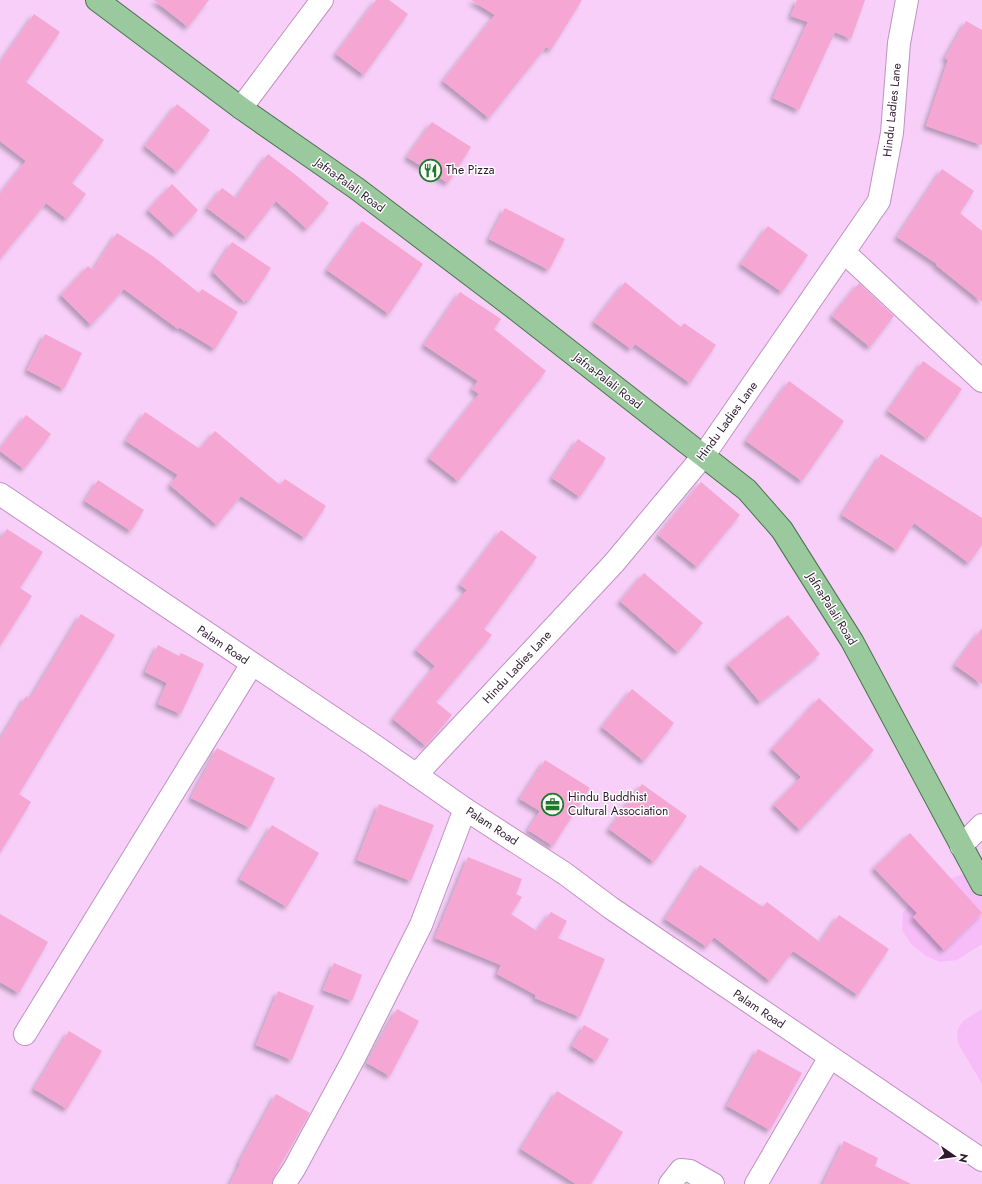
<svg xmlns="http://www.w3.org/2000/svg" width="982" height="1184" font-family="Jost,sans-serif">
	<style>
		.built { fill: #f6bdf8 }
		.building { fill: #f6a6d2; filter: url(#shadow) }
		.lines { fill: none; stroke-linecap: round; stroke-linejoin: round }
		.minor-casing { stroke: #c291c4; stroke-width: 24 }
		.primary-casing { stroke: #4a744d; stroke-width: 24 }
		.minor { stroke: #fff; stroke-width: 22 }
		.primary { stroke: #9bc99e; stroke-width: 22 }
		.labels { text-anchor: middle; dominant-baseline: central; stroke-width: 3; stroke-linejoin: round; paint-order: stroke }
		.street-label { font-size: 12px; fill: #2d1a2e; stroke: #fff }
		.poi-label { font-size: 12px; fill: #2d1a2e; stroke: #fff; text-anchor: start }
	</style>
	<defs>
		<filter id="shadow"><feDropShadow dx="-3.5" dy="3.5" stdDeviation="2" flood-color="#0004"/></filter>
	</defs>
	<rect width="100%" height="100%" fill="#f7cff9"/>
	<g class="built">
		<path d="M 975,870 L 982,884 L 982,944 L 957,960 L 940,962 L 926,956 L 912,945 L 902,930 L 903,913 L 916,897 L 935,884 Z"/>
		<path d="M 982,1009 L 982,1084 L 958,1043 L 957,1031 L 963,1021 Z"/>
	</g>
	<g class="building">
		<path d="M 154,0 L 209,0 L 188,27 Z"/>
		<path d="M 376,0 L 389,0 L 408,14 L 364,75 L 336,54 Z"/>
		<path d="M 471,0 L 582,0 L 551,50 L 546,47 L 489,118 L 443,81 L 495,15 Z"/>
		<path d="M 797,0 L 865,0 L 851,39 L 835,32 L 799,110 L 773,98 L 808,22 L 791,16 Z"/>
		<path d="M 34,14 L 60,32 L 26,82 L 104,140 L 72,183 L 86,194 L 67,219 L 46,203 L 0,259 L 0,194 L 26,161 L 0,141 L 0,63 Z"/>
		<path d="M 966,21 L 982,30 L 982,145 L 926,126 L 948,60 L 945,58 Z"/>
		<path d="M 177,104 L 210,130 L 177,172 L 145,146 Z"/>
		<path d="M 432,122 L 471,147 L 448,183 L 407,157 Z"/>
		<path d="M 268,154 L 297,176 L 329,203 L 307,229 L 276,201 L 247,238 L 207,208 L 222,188 L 236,198 Z"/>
		<path d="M 942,169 L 974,191 L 960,213 L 982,231 L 982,302 L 936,265 L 937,264 L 897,237 Z"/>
		<path d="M 172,184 L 198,210 L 175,235 L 148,210 Z"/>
		<path d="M 505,208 L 565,239 L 549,270 L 489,239 Z"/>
		<path d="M 362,221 L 423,264 L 389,314 L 327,270 Z"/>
		<path d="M 768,226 L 808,255 L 782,292 L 741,264 Z"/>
		<path d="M 117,233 L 154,257 L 199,293 L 202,289 L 238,312 L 215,349 L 179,327 L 178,329 L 124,289 L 91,325 L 61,295 L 88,266 L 93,270 Z"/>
		<path d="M 232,242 L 271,268 L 249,301 L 246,299 L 244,302 L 213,272 Z"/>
		<path d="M 625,282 L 681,327 L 684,323 L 716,345 L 690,383 L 635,344 L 631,349 L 594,322 Z"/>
		<path d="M 859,283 L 894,316 L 870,347 L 832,316 Z"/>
		<path d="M 460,292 L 501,319 L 494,329 L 546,371 L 458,481 L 429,458 L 479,394 L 472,389 L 478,381 L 424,345 Z"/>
		<path d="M 45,334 L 82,353 L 64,389 L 27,370 Z"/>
		<path d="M 923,361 L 962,389 L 927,439 L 888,411 Z"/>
		<path d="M 789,381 L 844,421 L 802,481 L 746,441 Z"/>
		<path d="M 145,412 L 200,449 L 215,431 L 280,485 L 285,479 L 326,506 L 305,538 L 241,496 L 217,525 L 170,485 L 178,475 L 126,441 Z"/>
		<path d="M 26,415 L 51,434 L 24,469 L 0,451 L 0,449 Z"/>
		<path d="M 578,439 L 606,458 L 580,497 L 552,478 Z"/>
		<path d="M 881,454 L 982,518 L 982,545 L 969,563 L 914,523 L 897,550 L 842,515 Z"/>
		<path d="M 98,480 L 144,510 L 131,531 L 85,501 Z"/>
		<path d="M 701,482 L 740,515 L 697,567 L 658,535 Z"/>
		<path d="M 7,529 L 43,552 L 20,588 L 32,596 L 0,646 L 0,540 Z"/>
		<path d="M 501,530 L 537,557 L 484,629 L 492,635 L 436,702 L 452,715 L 426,746 L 393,719 L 435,666 L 416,650 L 467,590 L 460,585 Z"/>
		<path d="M 644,573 L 703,623 L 678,652 L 620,601 Z"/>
		<path d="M 81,614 L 115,635 L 19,794 L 31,802 L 0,853 L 0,740 L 26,696 L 30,699 Z"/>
		<path d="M 788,615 L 820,654 L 760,702 L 728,664 Z"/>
		<path d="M 982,628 L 982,684 L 955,665 Z"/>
		<path d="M 158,645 L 179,656 L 181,653 L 204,664 L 181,714 L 158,704 L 167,683 L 145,672 Z"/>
		<path d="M 632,689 L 674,723 L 644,761 L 602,727 Z"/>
		<path d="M 819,698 L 874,750 L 800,830 L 774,805 L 801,777 L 772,749 Z"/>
		<path d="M 217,748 L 275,778 L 250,828 L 191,798 Z"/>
		<path d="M 545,760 L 590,788 L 553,846 L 528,830 L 540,811 L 520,799 Z"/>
		<path d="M 642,784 L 687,816 L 654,862 L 609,829 Z"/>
		<path d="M 379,804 L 434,825 L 411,881 L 357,860 Z"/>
		<path d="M 272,825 L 319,853 L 287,907 L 240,879 Z"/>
		<path d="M 910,833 L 982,913 L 944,950 L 913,917 L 917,913 L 874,868 Z"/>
		<path d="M 468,857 L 522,879 L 516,894 L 522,897 L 511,914 L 537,931 L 551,912 L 567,921 L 558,938 L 605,959 L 580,1017 L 535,998 L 536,995 L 497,974 L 501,965 L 435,938 Z"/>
		<path d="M 700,865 L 763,907 L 767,902 L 820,942 L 839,915 L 889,949 L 858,995 L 793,951 L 770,981 L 714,937 L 707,947 L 665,919 Z"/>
		<path d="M 0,914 L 48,942 L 19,993 L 0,982 Z"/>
		<path d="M 334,963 L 362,975 L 352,1001 L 323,990 Z"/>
		<path d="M 278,991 L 314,1006 L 292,1060 L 256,1045 Z"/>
		<path d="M 397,1009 L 419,1021 L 390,1076 L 367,1063 Z"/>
		<path d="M 584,1025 L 609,1039 L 596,1061 L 572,1046 Z"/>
		<path d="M 69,1031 L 102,1051 L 67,1109 L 34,1089 Z"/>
		<path d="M 758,1049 L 802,1073 L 770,1130 L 727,1106 Z"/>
		<path d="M 557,1091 L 623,1132 L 591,1184 L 576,1184 L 521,1149 Z"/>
		<path d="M 276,1094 L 310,1113 L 274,1177 L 272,1184 L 230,1184 L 240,1164 L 239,1163 Z"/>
		<path d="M 844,1141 L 878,1158 L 875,1166 L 911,1184 L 823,1184 Z"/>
	</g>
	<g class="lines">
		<defs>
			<g id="minor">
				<path d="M 241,108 L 322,0"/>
				<path d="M 845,253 L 982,381"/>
				<path d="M 0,494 L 372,744 L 465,809 L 564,873 L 611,908 L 982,1160"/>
				<path d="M 416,775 L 614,563 L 704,455 L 879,201 L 892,133 L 899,43 L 907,0"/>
				<path d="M 961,846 L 982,825"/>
				<path d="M 25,1034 L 252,664"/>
				<path d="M 284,1184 L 294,1169 L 353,1060 L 421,925 L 465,809"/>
				<path d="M 670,1184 L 681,1170 L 690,1171 L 713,1184"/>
				<path d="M 756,1184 L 830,1057"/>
			</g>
			<path id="primary" d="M 97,0 L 241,108 L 356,188 L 513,307 L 747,490 L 782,530 L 852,641 L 982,884"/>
		</defs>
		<use href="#minor" class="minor-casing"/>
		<use href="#primary" class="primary-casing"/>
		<use href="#minor" class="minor"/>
		<use href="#primary" class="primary"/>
	</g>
	<defs>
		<symbol id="restaurant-ring" viewBox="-11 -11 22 22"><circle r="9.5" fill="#fff" stroke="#1c7a2a" stroke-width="1.5"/><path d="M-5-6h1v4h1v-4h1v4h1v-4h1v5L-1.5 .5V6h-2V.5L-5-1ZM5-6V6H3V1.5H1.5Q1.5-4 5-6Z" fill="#1c7a2a"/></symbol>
		<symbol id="office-ring" viewBox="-11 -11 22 22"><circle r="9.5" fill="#fff" stroke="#1c7a2a" stroke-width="1.5"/><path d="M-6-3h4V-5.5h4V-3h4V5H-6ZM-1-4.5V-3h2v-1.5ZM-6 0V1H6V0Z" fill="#1c7a2a"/></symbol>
	</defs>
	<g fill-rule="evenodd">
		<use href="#restaurant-ring" x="418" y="158" width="25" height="25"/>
		<use href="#office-ring" x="540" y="792" width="25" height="25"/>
	</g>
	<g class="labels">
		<g class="street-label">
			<text transform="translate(892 110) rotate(-84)">Hindu Ladies Lane</text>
			<text transform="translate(350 185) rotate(36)">Jafna-Palali Road</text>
			<text transform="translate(608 381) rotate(38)">Jafna-Palali Road</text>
			<text transform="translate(727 421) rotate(-54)">Hindu Ladies Lane</text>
			<text transform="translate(832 609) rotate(58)">Jafna-Palali Road</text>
			<text transform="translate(223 645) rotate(34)">Palam Road</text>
			<text transform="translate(517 667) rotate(-47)">Hindu Ladies Lane</text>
			<text transform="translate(492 826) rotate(33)">Palam Road</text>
			<text transform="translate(759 1009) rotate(34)">Palam Road</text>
		</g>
		<g class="poi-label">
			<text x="446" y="170">The Pizza</text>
			<text x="568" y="797">Hindu Buddhist<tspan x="568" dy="14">Cultural Association</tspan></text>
		</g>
	</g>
	<g transform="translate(954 1156) rotate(103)" stroke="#ffffff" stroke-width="3" paint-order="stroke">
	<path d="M0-3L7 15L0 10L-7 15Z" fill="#2d1a2e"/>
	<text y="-6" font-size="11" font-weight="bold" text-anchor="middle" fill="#2d1a2e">N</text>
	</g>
</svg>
